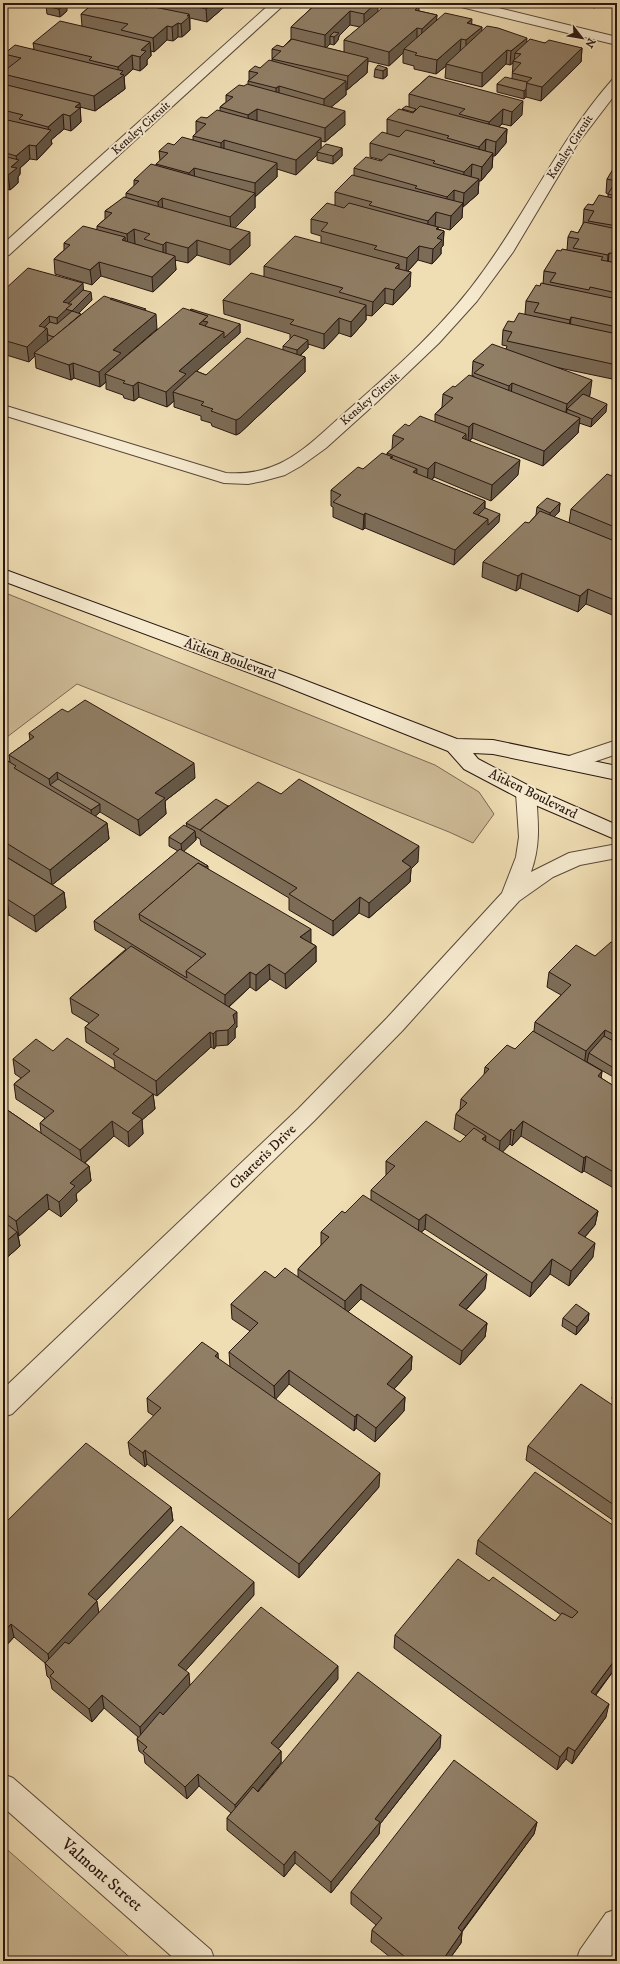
<svg xmlns="http://www.w3.org/2000/svg" width="620" height="1964" font-family="'IM FELL DW Pica',serif">
	<style>
		.green { fill: #cdbb97; stroke: #7b6954 }
		.lines { fill: none; stroke-linecap: round; stroke-linejoin: round }
		.street-casing { stroke: #5a4839; stroke-width: 2 }
		.secondary-casing { stroke: #291710; stroke-width: 2 }
		.street { fill: #f5e9ce; fill-rule: evenodd }
		.secondary { fill: #f5e9ce; fill-rule: evenodd }
		.wall { fill: #7c6c57; stroke: #291710; fill-rule: evenodd }
		.shaded-wall { fill: #655847; stroke: #291710 }
		.building { fill: #907e65; stroke: #291710 }
		.labels { text-anchor: middle; dominant-baseline: central; stroke-width: 4; stroke-linejoin: round; paint-order: stroke }
		.far-street-label { font-size: 12px; fill: #291710; stroke: #f5e9ce }
		.street-label { font-size: 14px; fill: #291710; stroke: #f5e9ce }
		.near-street-label { font-size: 17px; fill: #291710; stroke: #f5e9ce }
	</style>
	<rect width="100%" height="100%" fill="#efddb3"/>
	<filter id="stains"><feTurbulence type="fractalNoise" baseFrequency=".005" numOctaves="4"/><feColorMatrix values="0 0 0 0 .2 0 0 0 0 .09 0 0 0 0 .02 0 0 0 .5 -.17"/></filter>
	<radialGradient id="worn" r=".72"><stop offset=".6" stop-color="#630" stop-opacity="0"/><stop offset="1" stop-color="#630" stop-opacity=".3"/></radialGradient>
	<g class="green">
		<path d="M 3,592 L 435,765 L 479,792 L 494,814 L 473,843 L 449,832 L 77,684 L 3,740 Z"/>
		<path d="M 3,1846 L 134,1961 L 3,1961 Z"/>
	</g>
	<g class="lines">
		<defs>
			<g id="street">
				<path d="M 271,3 L 286,3 L 9,255 L 3,257 L 3,244 Z"/>
				<path d="M 455,3 L 478,3 L 617,37 L 617,45 L 457,6 Z"/>
				<path d="M 617,79 L 617,92 L 578,143 L 513,252 L 477,301 L 439,343 L 377,402 L 326,448 L 301,466 L 285,475 L 263,481 L 248,484 L 224,483 L 3,415 L 3,405 L 226,473 C 282,477 308,445 347,411 C 396,368 446,324 484,270 C 529,208 561,138 612,80 Z"/>
				<path d="M 617,740 L 617,754 L 570,770 L 563,768 L 560,763 L 563,758 Z"/>
				<path d="M 526,786 L 533,788 L 536,793 C 538,822 541,844 531,872 L 569,853 L 617,844 L 617,858 L 580,865 L 553,877 L 519,901 L 403,1030 L 314,1121 L 12,1414 L 3,1417 L 3,1389 L 298,1109 L 387,1018 L 502,893 L 516,857 L 519,837 L 516,793 L 519,788 Z"/>
				<path d="M 3,1774 L 13,1778 L 211,1950 L 215,1961 L 177,1961 L 3,1807 Z"/>
				<path d="M 617,1909 L 617,1950 L 609,1961 L 576,1961 L 580,1950 L 606,1913 Z"/>
			</g>
			<path id="secondary" d="M 3,569 L 291,675 L 457,739 L 493,740 L 617,766 L 617,780 L 493,754 L 473,753 L 478,759 L 533,788 L 617,825 L 617,840 L 519,798 L 464,769 L 448,751 L 277,683 L 3,581 Z"/>
		</defs>
		<use href="#street" class="street-casing"/>
		<use href="#secondary" class="secondary-casing"/>
		<use href="#street" class="street"/>
		<use href="#secondary" class="secondary"/>
	</g>
	<g class="wall">
		<path d="M 94,3 L 229,3 L 207,22 L 190,18 L 190,30 L 182,37 L 178,37 L 173,41 L 167,40 L 154,52 L 151,51 L 151,56 L 147,60 L 147,65 L 140,71 L 133,69 L 124,77 L 125,89 L 95,111 L 80,107 L 81,122 L 71,131 L 64,129 L 51,140 L 52,144 L 37,160 L 30,159 L 20,168 L 20,174 L 18,177 L 18,183 L 10,190 L 3,188 L 3,72 L 8,68 L 6,68 L 4,54 L 34,49 L 33,43 L 82,26 L 81,14 ZM 164,4 L 164,9 L 160,8 Z"/>
		<path d="M 317,3 L 378,12 L 419,11 L 437,15 L 436,21 L 472,24 L 482,27 L 481,31 L 526,42 L 545,43 L 582,48 L 581,62 L 541,101 L 526,97 L 524,99 L 497,92 L 497,84 L 512,79 L 513,63 L 510,65 L 506,64 L 482,87 L 445,78 L 446,66 L 436,74 L 414,69 L 414,66 L 403,63 L 403,53 L 389,66 L 368,61 L 367,73 L 347,90 L 346,90 L 346,95 L 331,107 L 345,125 L 325,142 L 321,141 L 321,149 L 342,148 L 342,156 L 333,164 L 317,160 L 317,155 L 296,175 L 277,169 L 277,177 L 255,197 L 255,208 L 235,227 L 250,246 L 230,265 L 197,255 L 188,263 L 175,260 L 176,270 L 153,292 L 101,276 L 92,285 L 55,274 L 54,259 L 64,250 L 64,243 L 97,229 L 97,226 L 105,219 L 105,211 L 126,197 L 126,193 L 134,186 L 134,180 L 156,165 L 156,164 L 160,161 L 159,151 L 174,145 L 193,140 L 193,136 L 196,133 L 196,121 L 207,118 L 220,111 L 220,107 L 226,102 L 226,95 L 248,85 L 248,81 L 249,80 L 249,71 L 260,68 L 272,61 L 272,49 L 283,47 L 291,39 L 291,27 ZM 350,25 L 360,27 L 344,40 L 344,52 L 326,48 L 330,44 L 334,45 L 338,40 L 339,36 ZM 134,244 L 135,244 L 144,247 Z"/>
		<path d="M 576,3 L 617,3 L 617,12 L 614,11 L 614,5 L 613,6 L 600,3 L 595,8 Z"/>
		<path d="M 46,6 L 67,11 L 60,17 L 47,14 Z"/>
		<path d="M 387,68 L 387,76 L 383,79 L 374,77 L 375,69 Z"/>
		<path d="M 429,76 L 522,115 L 511,126 L 502,124 L 499,127 L 507,129 L 506,143 L 495,156 L 493,156 L 492,168 L 481,181 L 479,181 L 478,194 L 463,207 L 462,207 L 462,218 L 450,230 L 438,227 L 438,229 L 444,231 L 443,246 L 441,248 L 441,254 L 432,264 L 418,260 L 408,271 L 410,287 L 393,305 L 385,303 L 372,316 L 366,315 L 366,320 L 351,337 L 339,333 L 324,349 L 308,344 L 308,348 L 300,356 L 305,357 L 305,372 L 240,433 L 236,435 L 212,426 L 211,423 L 201,420 L 201,416 L 174,407 L 174,401 L 167,407 L 139,397 L 134,401 L 124,398 L 123,395 L 106,389 L 106,382 L 100,387 L 74,378 L 71,380 L 36,368 L 35,356 L 29,362 L 3,354 L 3,291 L 83,290 L 92,300 L 79,313 L 81,315 L 146,311 L 157,329 L 121,360 L 240,324 L 240,333 L 196,371 L 206,375 L 283,350 L 283,346 L 290,339 L 290,334 L 224,314 L 223,300 L 264,276 L 264,266 L 321,243 L 321,236 L 311,233 L 311,219 L 335,205 L 335,192 L 354,175 L 354,168 L 381,161 L 382,160 L 370,157 L 370,143 L 387,133 L 387,119 L 402,110 L 402,109 L 409,107 L 409,94 Z"/>
		<path d="M 617,170 L 617,380 L 555,367 L 590,395 L 589,397 L 606,412 L 591,427 L 579,423 L 578,433 L 543,466 L 472,438 L 470,441 L 518,475 L 491,501 L 434,477 L 432,480 L 485,501 L 485,508 L 499,522 L 454,565 L 365,528 L 363,530 L 333,517 L 333,507 L 331,506 L 331,490 L 363,469 L 387,455 L 387,453 L 392,449 L 393,435 L 409,426 L 435,422 L 435,414 L 442,407 L 443,394 L 474,377 L 474,376 L 472,376 L 473,361 L 506,349 L 507,346 L 502,345 L 503,330 L 525,314 L 526,301 L 540,286 L 543,284 L 544,271 L 561,251 L 567,250 L 568,237 L 578,233 L 583,224 L 584,209 L 608,197 L 608,194 L 606,193 L 607,179 Z"/>
		<path d="M 617,464 L 617,617 L 586,604 L 578,612 L 520,588 L 516,591 L 482,577 L 483,562 L 529,523 L 536,515 L 537,507 L 560,503 L 559,512 L 554,517 L 569,523 L 571,509 L 612,476 L 613,468 Z"/>
		<path d="M 29,733 L 195,778 L 165,801 L 166,814 L 140,836 L 100,812 L 95,816 L 107,823 L 109,839 L 52,885 L 3,855 L 3,759 L 10,762 L 9,755 L 30,740 Z"/>
		<path d="M 281,794 L 418,862 L 411,869 L 410,882 L 369,918 L 359,913 L 333,936 L 289,910 L 289,898 L 201,845 L 200,839 L 196,837 L 196,840 L 183,851 L 208,866 L 208,869 L 311,943 L 316,946 L 316,962 L 286,989 L 270,979 L 256,991 L 250,987 L 229,1007 L 237,1027 L 235,1029 L 235,1038 L 228,1045 L 216,1046 L 214,1049 L 211,1047 L 157,1096 L 153,1094 L 155,1109 L 142,1120 L 143,1134 L 129,1147 L 114,1136 L 85,1163 L 89,1166 L 91,1181 L 76,1194 L 77,1201 L 61,1217 L 49,1209 L 19,1236 L 18,1235 L 20,1246 L 3,1261 L 3,1107 L 41,1133 L 40,1123 L 45,1118 L 16,1099 L 14,1084 L 21,1078 L 15,1074 L 13,1059 L 53,1051 L 115,1068 L 114,1060 L 86,1042 L 85,1027 L 89,1023 L 72,1013 L 70,998 L 126,949 L 95,930 L 94,921 L 178,851 L 169,846 L 169,837 L 187,826 L 186,823 L 228,806 Z"/>
		<path d="M 3,855 L 64,892 L 66,908 L 36,932 L 9,915 L 3,919 Z"/>
		<path d="M 617,945 L 617,1079 L 587,1062 L 602,1071 L 601,1078 L 617,1088 L 617,1190 L 584,1171 L 582,1173 L 521,1136 L 512,1146 L 510,1144 L 502,1152 L 598,1211 L 595,1225 L 585,1237 L 593,1257 L 569,1286 L 550,1274 L 530,1297 L 425,1229 L 421,1232 L 485,1289 L 466,1310 L 487,1323 L 485,1337 L 460,1365 L 361,1299 L 348,1312 L 412,1356 L 411,1370 L 394,1389 L 405,1397 L 404,1411 L 375,1442 L 356,1428 L 354,1431 L 289,1384 L 275,1399 L 379,1487 L 299,1578 L 147,1464 L 145,1467 L 130,1455 L 128,1442 L 154,1416 L 148,1412 L 147,1398 L 218,1359 L 230,1367 L 229,1352 L 250,1331 L 232,1319 L 231,1304 L 275,1278 L 298,1277 L 298,1269 L 321,1245 L 321,1232 L 345,1213 L 371,1200 L 371,1190 L 386,1175 L 386,1161 L 460,1142 L 466,1136 L 454,1129 L 456,1114 L 460,1109 L 461,1099 L 484,1075 L 485,1067 L 515,1049 L 534,1031 L 535,1022 L 561,995 L 547,987 L 549,972 L 595,956 Z"/>
		<path d="M 589,1313 L 588,1321 L 576,1335 L 562,1326 L 563,1318 Z"/>
		<path d="M 617,1381 L 617,1402 L 612,1399 L 614,1384 Z"/>
		<path d="M 617,1408 L 617,1523 L 526,1460 L 528,1446 Z"/>
		<path d="M 171,1507 L 173,1521 L 96,1601 L 99,1613 L 254,1595 L 185,1671 L 190,1686 L 338,1679 L 278,1749 L 281,1751 L 281,1763 L 258,1791 L 440,1748 L 380,1824 L 379,1834 L 331,1893 L 295,1863 L 284,1877 L 227,1830 L 227,1818 L 231,1813 L 199,1786 L 187,1799 L 145,1763 L 144,1755 L 139,1751 L 137,1739 L 138,1737 L 104,1708 L 92,1722 L 52,1689 L 50,1679 L 47,1676 L 45,1663 L 14,1637 L 3,1649 L 3,1525 Z"/>
		<path d="M 617,1528 L 617,1666 L 596,1695 L 606,1717 L 572,1764 L 566,1759 L 557,1770 L 394,1648 L 395,1635 L 489,1581 L 555,1621 L 561,1615 L 476,1554 L 478,1540 Z"/>
		<path d="M 537,1822 L 534,1834 L 462,1932 L 461,1943 L 448,1961 L 395,1961 L 371,1942 L 372,1930 L 376,1925 L 351,1904 L 351,1892 Z"/>
	</g>
	<g class="shaded-wall">
		<path d="M 3,3 L 12,3 L 3,10 Z"/>
		<path d="M 67,3 L 67,11 L 60,17 L 59,9 Z"/>
		<path d="M 154,3 L 156,3 L 157,9 L 149,7 Z"/>
		<path d="M 157,3 L 164,3 L 164,4 L 158,9 Z"/>
		<path d="M 213,3 L 229,3 L 207,22 L 206,9 Z"/>
		<path d="M 376,3 L 378,3 L 378,15 L 364,28 L 364,14 Z"/>
		<path d="M 596,3 L 600,3 L 595,8 Z"/>
		<path d="M 419,6 L 419,19 L 415,10 Z"/>
		<path d="M 350,11 L 350,25 L 339,36 L 338,40 L 334,45 L 334,37 L 330,36 L 330,44 L 325,49 L 325,35 Z"/>
		<path d="M 189,14 L 190,30 L 182,37 L 181,24 Z"/>
		<path d="M 437,15 L 436,29 L 421,43 L 422,29 Z"/>
		<path d="M 472,19 L 471,33 L 467,23 Z"/>
		<path d="M 178,23 L 178,37 L 173,41 L 172,27 Z"/>
		<path d="M 167,26 L 167,40 L 154,52 L 153,38 Z"/>
		<path d="M 482,27 L 481,41 L 466,54 L 466,40 Z"/>
		<path d="M 417,28 L 417,42 L 404,49 L 403,53 L 389,66 L 389,52 Z"/>
		<path d="M 527,38 L 526,52 L 521,54 L 515,53 L 514,62 L 513,61 L 513,63 L 510,65 L 511,51 Z"/>
		<path d="M 461,39 L 460,53 L 446,64 L 446,66 L 436,74 L 437,60 Z"/>
		<path d="M 150,42 L 151,56 L 147,60 L 147,65 L 140,71 L 140,57 L 141,50 Z"/>
		<path d="M 582,48 L 581,62 L 541,101 L 542,87 Z"/>
		<path d="M 507,50 L 506,64 L 482,87 L 482,73 Z"/>
		<path d="M 132,55 L 133,69 L 124,77 L 125,89 L 95,111 L 94,96 L 119,78 L 118,67 Z"/>
		<path d="M 368,58 L 367,73 L 347,90 L 348,76 Z"/>
		<path d="M 387,68 L 387,76 L 383,79 L 383,71 Z"/>
		<path d="M 346,81 L 346,95 L 324,113 L 324,99 Z"/>
		<path d="M 279,86 L 279,100 L 276,102 L 276,88 Z"/>
		<path d="M 526,89 L 526,97 L 524,99 L 524,91 Z"/>
		<path d="M 523,101 L 522,115 L 511,126 L 512,112 Z"/>
		<path d="M 80,103 L 81,122 L 71,131 L 70,116 L 75,107 Z"/>
		<path d="M 257,109 L 257,123 L 249,129 L 248,115 Z"/>
		<path d="M 503,109 L 502,124 L 488,136 L 489,122 Z"/>
		<path d="M 345,111 L 345,125 L 325,142 L 325,128 Z"/>
		<path d="M 63,114 L 64,129 L 51,140 L 52,144 L 37,160 L 36,146 L 49,132 L 48,127 Z"/>
		<path d="M 507,129 L 506,143 L 495,156 L 496,142 Z"/>
		<path d="M 321,138 L 321,152 L 317,152 L 317,155 L 296,175 L 296,160 Z"/>
		<path d="M 486,139 L 485,154 L 478,161 L 479,147 Z"/>
		<path d="M 224,140 L 224,155 L 221,158 L 221,143 Z"/>
		<path d="M 29,145 L 30,159 L 20,168 L 20,174 L 18,177 L 18,183 L 10,190 L 8,175 L 11,167 L 17,162 L 16,156 Z"/>
		<path d="M 342,148 L 342,156 L 333,164 L 333,156 Z"/>
		<path d="M 493,153 L 492,168 L 481,181 L 482,167 Z"/>
		<path d="M 277,163 L 277,177 L 255,197 L 255,183 Z"/>
		<path d="M 472,164 L 471,179 L 463,186 L 464,172 Z"/>
		<path d="M 194,168 L 195,183 L 190,187 L 189,173 Z"/>
		<path d="M 479,179 L 478,194 L 463,207 L 464,193 Z"/>
		<path d="M 454,190 L 454,204 L 446,212 L 447,197 Z"/>
		<path d="M 255,193 L 255,208 L 231,232 L 230,217 Z"/>
		<path d="M 162,198 L 163,213 L 159,217 L 158,202 Z"/>
		<path d="M 463,203 L 462,218 L 450,230 L 451,216 Z"/>
		<path d="M 436,212 L 435,227 L 427,235 L 428,221 Z"/>
		<path d="M 438,227 L 438,237 L 444,231 L 443,246 L 441,248 L 441,254 L 432,264 L 433,249 L 436,229 Z"/>
		<path d="M 134,229 L 135,244 L 128,249 L 127,234 Z"/>
		<path d="M 250,232 L 250,246 L 230,265 L 230,250 Z"/>
		<path d="M 125,237 L 126,252 L 122,240 Z"/>
		<path d="M 197,240 L 197,255 L 188,263 L 188,248 Z"/>
		<path d="M 166,242 L 166,257 L 163,259 L 163,245 Z"/>
		<path d="M 419,246 L 418,260 L 406,273 L 407,258 Z"/>
		<path d="M 609,253 L 608,267 L 607,270 L 608,255 Z"/>
		<path d="M 175,256 L 176,270 L 153,292 L 152,277 Z"/>
		<path d="M 99,262 L 101,276 L 92,285 L 90,270 Z"/>
		<path d="M 399,264 L 399,278 L 395,268 Z"/>
		<path d="M 411,272 L 410,287 L 393,305 L 394,290 Z"/>
		<path d="M 83,283 L 84,298 L 72,309 L 73,319 L 58,333 L 57,318 L 63,302 Z"/>
		<path d="M 385,288 L 385,303 L 372,316 L 373,302 Z"/>
		<path d="M 91,292 L 92,300 L 73,319 L 72,311 Z"/>
		<path d="M 366,305 L 366,320 L 351,337 L 351,322 Z"/>
		<path d="M 81,314 L 82,322 L 54,337 Z"/>
		<path d="M 156,314 L 157,329 L 105,374 L 106,382 L 100,387 L 99,372 L 113,350 Z"/>
		<path d="M 49,316 L 51,331 L 47,334 L 48,343 L 34,353 L 35,356 L 29,362 L 27,347 L 39,326 Z"/>
		<path d="M 208,316 L 209,331 L 199,324 Z"/>
		<path d="M 571,317 L 570,332 L 568,334 L 570,320 Z"/>
		<path d="M 339,318 L 339,333 L 324,349 L 324,334 Z"/>
		<path d="M 240,324 L 240,333 L 173,392 L 174,401 L 167,407 L 166,392 L 179,371 L 224,332 Z"/>
		<path d="M 308,340 L 308,348 L 297,358 L 297,350 Z"/>
		<path d="M 305,357 L 305,372 L 240,433 L 236,435 L 236,420 Z"/>
		<path d="M 73,363 L 74,378 L 71,380 L 69,365 Z"/>
		<path d="M 592,380 L 590,395 L 573,411 L 567,409 L 566,418 L 565,419 L 567,404 Z"/>
		<path d="M 138,382 L 139,397 L 134,401 L 133,386 Z"/>
		<path d="M 512,383 L 511,398 L 508,401 L 509,386 Z"/>
		<path d="M 607,404 L 606,412 L 591,427 L 592,419 Z"/>
		<path d="M 580,418 L 578,433 L 543,466 L 544,451 Z"/>
		<path d="M 473,423 L 472,438 L 468,442 L 469,427 Z"/>
		<path d="M 466,434 L 466,450 L 462,438 Z"/>
		<path d="M 520,460 L 518,475 L 491,501 L 492,485 Z"/>
		<path d="M 435,462 L 434,477 L 427,484 L 428,469 Z"/>
		<path d="M 417,469 L 416,484 L 413,472 Z"/>
		<path d="M 485,501 L 484,516 L 479,522 L 473,513 Z"/>
		<path d="M 560,503 L 559,512 L 549,522 L 550,513 Z"/>
		<path d="M 365,513 L 365,528 L 363,530 L 364,515 Z"/>
		<path d="M 500,514 L 499,522 L 454,565 L 455,550 L 488,519 Z"/>
		<path d="M 522,573 L 520,588 L 516,591 L 518,576 Z"/>
		<path d="M 588,589 L 586,604 L 578,612 L 580,596 Z"/>
		<path d="M 194,763 L 195,778 L 165,801 L 166,814 L 140,836 L 138,820 L 155,793 Z"/>
		<path d="M 57,772 L 59,788 L 50,785 L 49,779 Z"/>
		<path d="M 100,804 L 100,812 L 92,819 L 91,810 Z"/>
		<path d="M 107,823 L 109,839 L 52,885 L 50,870 Z"/>
		<path d="M 195,831 L 196,840 L 182,853 L 181,844 Z"/>
		<path d="M 419,846 L 418,862 L 411,869 L 410,882 L 369,918 L 369,903 L 402,861 Z"/>
		<path d="M 64,892 L 66,908 L 36,932 L 34,916 Z"/>
		<path d="M 360,897 L 359,913 L 333,936 L 333,921 Z"/>
		<path d="M 7,899 L 9,915 L 3,919 L 3,902 Z"/>
		<path d="M 311,929 L 311,944 L 300,937 Z"/>
		<path d="M 316,946 L 316,962 L 286,989 L 285,974 Z"/>
		<path d="M 269,964 L 270,979 L 256,991 L 256,975 Z"/>
		<path d="M 250,972 L 250,987 L 225,1010 L 225,995 Z"/>
		<path d="M 237,1012 L 237,1027 L 235,1029 L 235,1038 L 228,1045 L 228,1030 L 233,1015 Z"/>
		<path d="M 605,1030 L 603,1045 L 589,1053 L 587,1062 L 584,1066 L 586,1051 Z"/>
		<path d="M 216,1031 L 216,1046 L 214,1049 L 213,1034 Z"/>
		<path d="M 210,1032 L 211,1047 L 157,1096 L 156,1081 Z"/>
		<path d="M 602,1071 L 600,1086 L 598,1076 Z"/>
		<path d="M 153,1094 L 155,1109 L 142,1120 L 143,1134 L 129,1147 L 128,1132 L 132,1113 Z"/>
		<path d="M 112,1121 L 114,1136 L 82,1165 L 80,1150 Z"/>
		<path d="M 523,1121 L 521,1136 L 512,1146 L 514,1131 Z"/>
		<path d="M 511,1129 L 510,1144 L 499,1156 L 500,1141 Z"/>
		<path d="M 486,1136 L 484,1151 L 482,1139 Z"/>
		<path d="M 586,1156 L 584,1171 L 582,1173 L 584,1158 Z"/>
		<path d="M 89,1166 L 91,1181 L 76,1194 L 77,1201 L 61,1217 L 59,1202 L 70,1183 Z"/>
		<path d="M 47,1194 L 49,1209 L 19,1236 L 16,1221 Z"/>
		<path d="M 598,1211 L 595,1225 L 576,1247 L 578,1233 Z"/>
		<path d="M 426,1214 L 425,1229 L 418,1235 L 419,1220 Z"/>
		<path d="M 17,1232 L 20,1246 L 3,1261 L 3,1244 Z"/>
		<path d="M 595,1243 L 593,1257 L 569,1286 L 571,1271 Z"/>
		<path d="M 552,1259 L 550,1274 L 530,1297 L 532,1283 Z"/>
		<path d="M 487,1274 L 485,1289 L 457,1319 L 459,1305 Z"/>
		<path d="M 361,1284 L 361,1299 L 345,1315 L 345,1301 Z"/>
		<path d="M 589,1313 L 588,1321 L 576,1335 L 577,1327 Z"/>
		<path d="M 487,1323 L 485,1337 L 460,1365 L 462,1351 Z"/>
		<path d="M 218,1353 L 219,1367 L 215,1356 Z"/>
		<path d="M 412,1356 L 411,1370 L 386,1398 L 387,1384 Z"/>
		<path d="M 289,1370 L 289,1384 L 275,1400 L 274,1386 Z"/>
		<path d="M 405,1397 L 404,1411 L 375,1442 L 376,1428 Z"/>
		<path d="M 357,1414 L 356,1428 L 354,1431 L 355,1417 Z"/>
		<path d="M 145,1450 L 147,1464 L 145,1467 L 143,1453 Z"/>
		<path d="M 380,1473 L 379,1487 L 299,1578 L 299,1564 Z"/>
		<path d="M 171,1507 L 173,1521 L 90,1607 L 88,1594 Z"/>
		<path d="M 254,1582 L 254,1595 L 179,1678 L 178,1665 Z"/>
		<path d="M 97,1601 L 99,1614 L 50,1667 L 48,1654 Z"/>
		<path d="M 11,1624 L 14,1637 L 3,1649 L 3,1633 Z"/>
		<path d="M 617,1657 L 617,1666 L 588,1704 L 591,1692 Z"/>
		<path d="M 338,1666 L 338,1679 L 272,1756 L 271,1743 Z"/>
		<path d="M 189,1673 L 190,1686 L 141,1739 L 140,1727 Z"/>
		<path d="M 102,1695 L 104,1708 L 92,1722 L 89,1709 Z"/>
		<path d="M 609,1704 L 606,1717 L 572,1764 L 575,1751 Z"/>
		<path d="M 441,1735 L 440,1748 L 380,1824 L 379,1834 L 331,1893 L 331,1882 L 375,1819 Z"/>
		<path d="M 568,1747 L 566,1759 L 557,1770 L 560,1757 Z"/>
		<path d="M 281,1751 L 281,1763 L 236,1817 L 235,1805 Z"/>
		<path d="M 198,1774 L 199,1786 L 187,1799 L 185,1787 Z"/>
		<path d="M 537,1822 L 534,1834 L 456,1939 L 458,1928 Z"/>
		<path d="M 295,1851 L 295,1863 L 284,1877 L 284,1865 Z"/>
		<path d="M 462,1932 L 461,1943 L 448,1961 L 442,1961 Z"/>
	</g>
	<g class="building">
		<path d="M 50,3 L 67,3 L 59,9 L 46,6 Z"/>
		<path d="M 94,3 L 127,3 L 147,8 L 149,6 L 189,14 L 187,16 L 190,16 L 181,24 L 178,23 L 172,27 L 167,26 L 153,38 L 121,30 L 128,24 L 81,14 Z"/>
		<path d="M 129,3 L 154,3 L 151,6 L 149,6 L 148,7 Z"/>
		<path d="M 182,3 L 213,3 L 206,9 Z"/>
		<path d="M 317,3 L 376,3 L 364,14 L 350,11 L 325,35 L 291,27 Z"/>
		<path d="M 388,3 L 393,3 L 400,5 L 403,3 L 409,3 L 419,6 L 415,10 L 437,15 L 422,29 L 417,28 L 389,52 L 344,40 Z"/>
		<path d="M 445,13 L 472,19 L 467,23 L 482,27 L 466,40 L 461,39 L 437,60 L 415,55 L 417,53 L 404,49 Z"/>
		<path d="M 60,21 L 150,42 L 141,50 L 146,51 L 140,57 L 132,55 L 118,67 L 89,60 L 92,57 L 33,43 Z"/>
		<path d="M 487,26 L 498,28 L 527,38 L 511,51 L 507,50 L 482,73 L 446,64 Z"/>
		<path d="M 334,32 L 339,33 L 334,37 L 330,36 Z"/>
		<path d="M 292,39 L 368,58 L 348,76 L 272,59 L 281,51 L 272,49 L 277,45 L 283,47 Z"/>
		<path d="M 530,39 L 545,43 L 549,40 L 582,48 L 542,87 L 526,83 L 532,78 L 512,73 L 521,63 L 513,61 L 521,54 L 515,53 Z"/>
		<path d="M 15,45 L 123,71 L 120,74 L 124,75 L 94,96 L 3,74 L 3,72 L 21,58 L 4,54 Z"/>
		<path d="M 269,60 L 346,81 L 324,99 L 279,86 L 276,88 L 248,81 L 258,73 L 249,71 L 255,66 L 260,68 Z"/>
		<path d="M 378,65 L 387,68 L 383,71 L 375,69 Z"/>
		<path d="M 429,76 L 523,101 L 512,112 L 503,109 L 489,122 L 459,114 L 465,109 L 409,94 Z"/>
		<path d="M 505,77 L 527,82 L 526,89 L 524,91 L 497,84 Z"/>
		<path d="M 3,84 L 80,103 L 75,107 L 80,108 L 70,116 L 63,114 L 48,127 L 19,119 L 23,115 L 3,110 Z"/>
		<path d="M 247,84 L 345,111 L 325,128 L 257,109 L 248,115 L 220,107 L 233,97 L 226,95 L 239,85 L 244,86 Z"/>
		<path d="M 406,106 L 416,109 L 413,112 L 402,109 Z"/>
		<path d="M 420,106 L 507,129 L 496,142 L 486,139 L 479,147 L 447,138 L 449,136 L 387,119 L 399,109 L 413,113 Z"/>
		<path d="M 217,110 L 321,138 L 296,160 L 224,140 L 221,143 L 193,136 L 206,124 L 196,121 L 201,117 L 207,118 Z"/>
		<path d="M 3,119 L 51,130 L 36,146 L 29,145 L 16,156 L 3,152 Z"/>
		<path d="M 406,130 L 493,153 L 482,167 L 472,164 L 464,172 L 433,163 L 435,161 L 370,143 L 382,132 L 399,137 Z"/>
		<path d="M 182,137 L 277,163 L 255,183 L 194,168 L 189,173 L 156,164 L 168,153 L 159,151 L 168,143 L 174,145 Z"/>
		<path d="M 326,144 L 342,148 L 333,156 L 317,152 Z"/>
		<path d="M 389,154 L 479,179 L 464,193 L 454,190 L 447,197 L 415,188 L 417,186 L 354,168 L 366,157 L 381,161 Z"/>
		<path d="M 3,156 L 19,160 L 11,167 L 17,168 L 8,175 L 3,174 Z"/>
		<path d="M 151,164 L 255,193 L 230,217 L 162,198 L 158,202 L 126,193 L 139,181 L 134,180 Z"/>
		<path d="M 613,169 L 617,170 L 617,196 L 608,194 L 616,181 L 607,179 Z"/>
		<path d="M 352,175 L 463,203 L 451,216 L 436,212 L 428,221 L 369,205 L 372,202 L 335,192 Z"/>
		<path d="M 599,195 L 617,199 L 617,226 L 588,221 L 594,211 L 584,209 L 588,204 L 593,205 Z"/>
		<path d="M 124,197 L 250,232 L 230,250 L 197,240 L 188,248 L 166,242 L 163,245 L 144,239 L 150,234 L 134,229 L 127,234 L 97,226 L 112,213 L 105,211 Z"/>
		<path d="M 327,203 L 344,208 L 349,203 L 438,227 L 436,229 L 444,231 L 437,238 L 442,240 L 433,249 L 419,246 L 407,258 L 374,249 L 377,246 L 321,231 L 328,223 L 311,219 Z"/>
		<path d="M 584,222 L 617,229 L 617,254 L 609,253 L 608,255 L 573,248 L 579,239 L 568,237 L 571,231 L 578,233 Z"/>
		<path d="M 83,226 L 125,237 L 122,240 L 175,256 L 152,277 L 99,262 L 90,270 L 54,259 L 70,245 L 64,243 Z"/>
		<path d="M 295,236 L 399,264 L 395,268 L 411,272 L 394,290 L 385,288 L 373,302 L 339,292 L 343,288 L 264,266 Z"/>
		<path d="M 562,249 L 603,257 L 601,260 L 617,263 L 617,293 L 590,287 L 589,290 L 550,282 L 556,273 L 544,271 L 557,250 L 561,251 Z"/>
		<path d="M 28,268 L 83,283 L 63,302 L 72,304 L 57,318 L 49,316 L 39,326 L 47,328 L 27,347 L 3,340 L 3,291 Z"/>
		<path d="M 251,273 L 366,305 L 351,322 L 339,318 L 324,334 L 290,324 L 294,320 L 223,300 Z"/>
		<path d="M 541,283 L 617,299 L 617,327 L 571,317 L 570,320 L 534,312 L 539,303 L 526,301 L 536,285 L 540,286 Z"/>
		<path d="M 83,290 L 91,292 L 72,311 L 81,314 L 54,337 L 48,335 L 47,328 L 44,328 L 50,322 L 57,324 L 72,311 L 66,309 L 72,304 L 68,304 Z"/>
		<path d="M 104,296 L 156,314 L 113,350 L 121,353 L 99,372 L 73,363 L 69,365 L 34,353 Z"/>
		<path d="M 111,298 L 146,309 L 144,310 L 110,299 Z"/>
		<path d="M 183,308 L 208,316 L 199,324 L 224,332 L 179,371 L 186,374 L 166,392 L 138,382 L 133,386 L 123,383 L 125,381 L 105,374 Z"/>
		<path d="M 191,309 L 240,324 L 224,338 L 224,332 L 205,326 L 208,322 L 203,321 L 208,316 L 190,310 Z"/>
		<path d="M 519,313 L 617,334 L 617,365 L 507,341 L 512,332 L 503,330 L 508,321 L 514,322 Z"/>
		<path d="M 294,335 L 308,340 L 297,350 L 283,346 Z"/>
		<path d="M 247,338 L 305,357 L 240,418 L 236,420 L 211,411 L 213,409 L 201,405 L 204,402 L 173,392 L 196,371 L 206,375 Z"/>
		<path d="M 492,344 L 592,380 L 567,404 L 512,383 L 509,386 L 474,373 L 484,365 L 473,361 Z"/>
		<path d="M 469,375 L 580,418 L 544,451 L 473,423 L 469,427 L 435,414 L 453,398 L 443,394 L 453,386 L 455,387 Z"/>
		<path d="M 583,394 L 607,404 L 592,419 L 567,409 Z"/>
		<path d="M 420,416 L 466,434 L 462,438 L 520,460 L 492,485 L 435,462 L 428,469 L 387,453 L 404,439 L 393,435 L 405,424 L 409,426 Z"/>
		<path d="M 382,453 L 393,457 L 390,458 L 417,469 L 413,472 L 485,501 L 473,513 L 488,519 L 455,550 L 365,513 L 364,515 L 333,502 L 341,495 L 331,490 L 358,467 L 363,469 Z"/>
		<path d="M 617,464 L 617,469 L 613,468 Z"/>
		<path d="M 607,474 L 617,478 L 617,528 L 571,509 Z"/>
		<path d="M 547,498 L 560,503 L 550,513 L 537,507 Z"/>
		<path d="M 485,508 L 500,514 L 488,525 L 488,519 L 478,515 Z"/>
		<path d="M 540,511 L 617,542 L 617,601 L 588,589 L 580,596 L 522,573 L 518,576 L 483,562 L 525,522 L 529,523 Z"/>
		<path d="M 85,700 L 194,763 L 155,793 L 165,798 L 138,820 L 57,772 L 49,779 L 9,755 L 34,737 L 29,733 L 62,709 L 68,712 Z"/>
		<path d="M 3,758 L 16,766 L 14,768 L 107,823 L 50,870 L 3,841 Z"/>
		<path d="M 58,779 L 100,804 L 91,810 L 50,785 Z"/>
		<path d="M 299,779 L 419,846 L 402,861 L 411,867 L 369,903 L 360,897 L 333,921 L 289,894 L 297,888 L 200,830 L 258,782 L 281,794 Z"/>
		<path d="M 216,799 L 228,806 L 200,830 L 186,823 Z"/>
		<path d="M 184,825 L 195,831 L 181,844 L 169,837 Z"/>
		<path d="M 180,849 L 208,866 L 206,867 L 198,863 L 139,914 L 140,920 L 202,958 L 186,971 L 187,978 L 94,921 Z"/>
		<path d="M 3,855 L 64,892 L 34,916 L 7,899 L 3,902 Z"/>
		<path d="M 198,863 L 311,929 L 300,937 L 316,946 L 285,974 L 269,964 L 256,975 L 250,972 L 225,995 L 186,971 L 206,954 L 139,914 Z"/>
		<path d="M 611,942 L 617,945 L 617,1036 L 605,1030 L 586,1051 L 535,1022 L 571,985 L 549,972 L 576,945 L 595,956 Z"/>
		<path d="M 131,946 L 237,1012 L 233,1015 L 235,1023 L 228,1030 L 216,1031 L 213,1034 L 210,1032 L 156,1081 L 113,1054 L 119,1049 L 85,1027 L 99,1015 L 70,998 Z"/>
		<path d="M 533,1031 L 602,1071 L 598,1076 L 617,1088 L 617,1174 L 586,1156 L 584,1158 L 523,1121 L 514,1131 L 511,1129 L 500,1141 L 456,1114 L 467,1103 L 461,1099 L 489,1069 L 485,1067 L 507,1045 L 515,1049 Z"/>
		<path d="M 604,1036 L 617,1043 L 617,1070 L 589,1053 Z"/>
		<path d="M 67,1038 L 153,1094 L 132,1113 L 142,1119 L 128,1132 L 112,1121 L 80,1150 L 40,1123 L 54,1111 L 14,1084 L 30,1071 L 13,1059 L 36,1039 L 53,1051 Z"/>
		<path d="M 3,1107 L 89,1166 L 70,1183 L 75,1186 L 59,1202 L 47,1194 L 16,1221 L 3,1212 Z"/>
		<path d="M 426,1121 L 460,1142 L 474,1128 L 486,1136 L 482,1139 L 598,1211 L 578,1233 L 595,1243 L 571,1271 L 552,1259 L 532,1283 L 426,1214 L 419,1220 L 371,1190 L 395,1166 L 386,1161 Z"/>
		<path d="M 363,1195 L 487,1274 L 459,1305 L 487,1323 L 462,1351 L 361,1284 L 345,1301 L 298,1269 L 329,1237 L 321,1232 L 342,1211 L 345,1213 Z"/>
		<path d="M 3,1221 L 17,1232 L 3,1244 Z"/>
		<path d="M 285,1268 L 412,1356 L 387,1384 L 405,1397 L 376,1428 L 357,1414 L 355,1417 L 289,1370 L 274,1386 L 229,1352 L 258,1323 L 231,1304 L 265,1271 L 275,1278 Z"/>
		<path d="M 576,1304 L 589,1313 L 577,1327 L 563,1318 Z"/>
		<path d="M 202,1342 L 218,1353 L 215,1356 L 380,1473 L 299,1564 L 145,1450 L 143,1453 L 128,1442 L 161,1408 L 147,1398 Z"/>
		<path d="M 617,1381 L 617,1386 L 614,1384 Z"/>
		<path d="M 581,1384 L 617,1408 L 617,1507 L 528,1446 Z"/>
		<path d="M 86,1443 L 171,1507 L 88,1594 L 97,1601 L 48,1654 L 11,1624 L 3,1633 L 3,1525 Z"/>
		<path d="M 535,1472 L 617,1528 L 617,1657 L 591,1692 L 609,1704 L 575,1751 L 568,1747 L 560,1757 L 395,1635 L 458,1559 L 489,1581 L 493,1577 L 555,1621 L 562,1613 L 572,1618 L 578,1612 L 478,1540 Z"/>
		<path d="M 181,1526 L 254,1582 L 178,1665 L 189,1673 L 140,1727 L 102,1695 L 89,1709 L 50,1676 L 54,1672 L 45,1663 L 65,1642 L 69,1644 Z"/>
		<path d="M 261,1607 L 338,1666 L 271,1743 L 281,1751 L 235,1805 L 198,1774 L 185,1787 L 143,1751 L 147,1747 L 137,1739 L 160,1712 L 163,1715 Z"/>
		<path d="M 358,1672 L 441,1735 L 375,1819 L 380,1822 L 331,1882 L 295,1851 L 284,1865 L 227,1818 L 253,1787 L 258,1792 Z"/>
		<path d="M 454,1760 L 537,1822 L 458,1928 L 462,1932 L 442,1961 L 410,1961 L 372,1930 L 382,1918 L 351,1892 Z"/>
	</g>
	<g class="labels">
		<g class="far-street-label">
			<text transform="translate(141 128) rotate(-42)">Kensley Circuit</text>
			<text transform="translate(570 147) rotate(-57)">Kensley Circuit</text>
			<text transform="translate(370 399) rotate(-41)">Kensley Circuit</text>
		</g>
		<g class="street-label">
			<text transform="translate(230 659) rotate(20)">Aitken Boulevard</text>
			<text transform="translate(533 794) rotate(26)">Aitken Boulevard</text>
			<text transform="translate(263 1157) rotate(-44)">Charteris Drive</text>
		</g>
		<g class="near-street-label">
			<text transform="translate(102 1875) rotate(41)">Valmont Street</text>
		</g>
	</g>
	<rect width="620" height="1964" fill="none" stroke="#efddb3" stroke-width="16"/>
	<rect x="4" y="4" width="612" height="1956" fill="none" stroke="#291710" stroke-width="2"/>
	<rect x="8" y="8" width="604" height="1948" fill="none" stroke="#291710"/>
	<g transform="translate(582 38) rotate(121)" stroke="#f5e9ce" stroke-width="3" paint-order="stroke">
	<path d="M0-3L7 15L0 10L-7 15Z" fill="#291710"/>
	<text y="-6" font-size="11" font-weight="bold" text-anchor="middle" fill="#291710">N</text>
	</g>
	<rect width="100%" height="100%" filter="url(#stains)"/>
	<rect width="100%" height="100%" fill="url(#worn)"/>
</svg>
